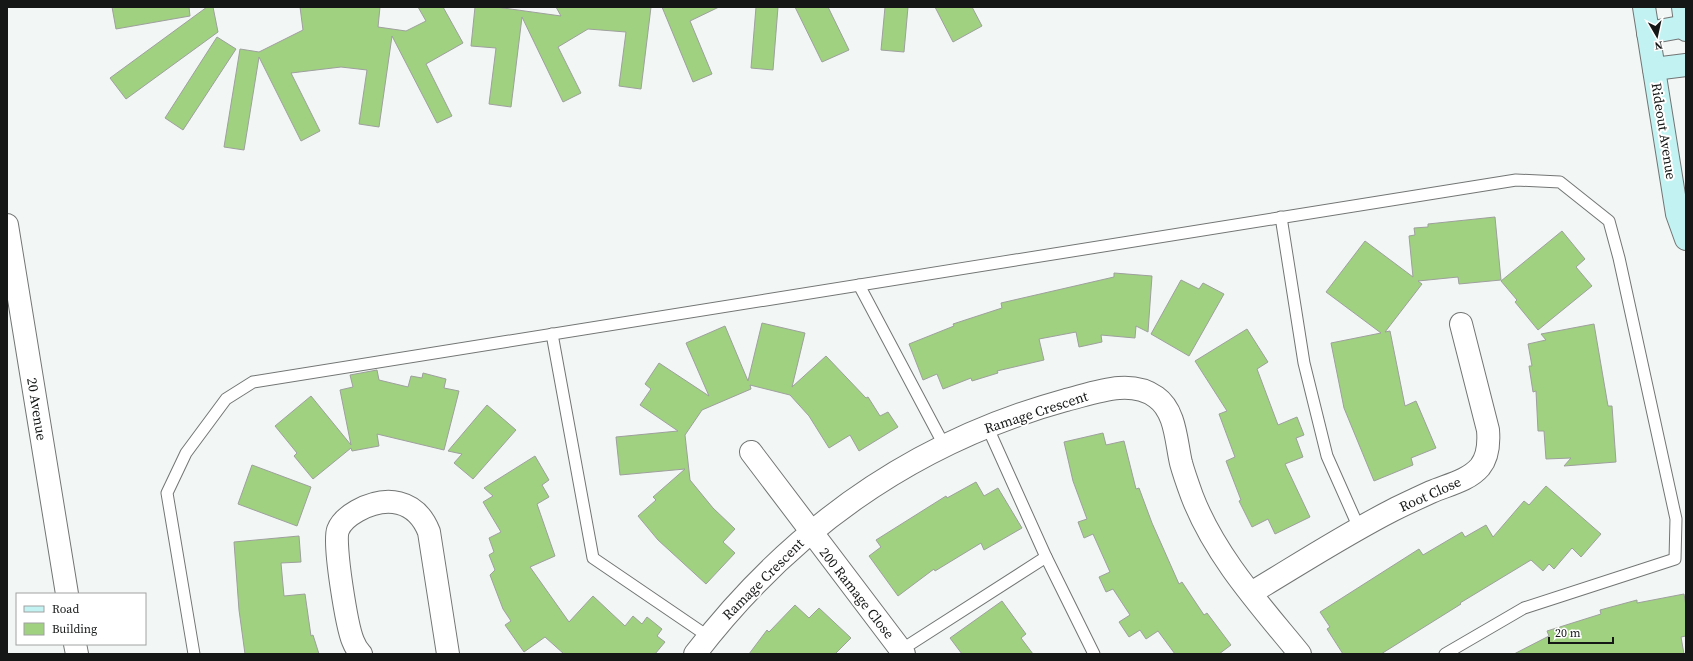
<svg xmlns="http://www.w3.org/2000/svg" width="1693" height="661" font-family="'Source Serif 4',serif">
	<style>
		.building { fill: #a0d180; stroke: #9ea09d }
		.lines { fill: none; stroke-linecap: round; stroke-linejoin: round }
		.lane-casing { stroke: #727574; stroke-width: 13 }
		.street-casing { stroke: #727574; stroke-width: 24 }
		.secondary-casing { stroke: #727574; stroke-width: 24 }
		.lane { stroke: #fff; stroke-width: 11 }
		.street { stroke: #fff; stroke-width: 22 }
		.secondary { stroke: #c2f2f2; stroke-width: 22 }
		.labels { text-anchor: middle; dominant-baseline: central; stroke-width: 4; stroke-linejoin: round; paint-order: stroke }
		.street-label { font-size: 14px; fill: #151616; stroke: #fff }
	</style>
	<rect width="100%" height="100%" fill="#f2f6f4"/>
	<g class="building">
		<path d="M 112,7 L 189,7 L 190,16 L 116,29 Z"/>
		<path d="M 207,7 L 213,7 L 218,32 L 126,99 L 110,78 Z"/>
		<path d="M 300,7 L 380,7 L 378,27 L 406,31 L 426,21 L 418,7 L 443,7 L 463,43 L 426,64 L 452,116 L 437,123 L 392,36 L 379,127 L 359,124 L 367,70 L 341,67 L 291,73 L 320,131 L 301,141 L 259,57 L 244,150 L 224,147 L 240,49 L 259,52 L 303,30 Z"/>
		<path d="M 475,7 L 496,7 L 561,16 L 556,7 L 651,7 L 641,89 L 619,86 L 626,32 L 588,29 L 558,47 L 581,93 L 563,102 L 522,17 L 511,107 L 489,104 L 496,48 L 471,46 Z"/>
		<path d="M 662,7 L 719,7 L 690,21 L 712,74 L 693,82 Z"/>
		<path d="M 756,7 L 778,7 L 773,70 L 751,68 Z"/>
		<path d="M 795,7 L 828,7 L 849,50 L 822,62 Z"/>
		<path d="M 885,7 L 908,7 L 904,52 L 881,50 Z"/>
		<path d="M 935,7 L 972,7 L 982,26 L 953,42 Z"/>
		<path d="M 217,37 L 236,49 L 183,130 L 165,118 Z"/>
		<path d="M 1495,217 L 1501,280 L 1459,284 L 1458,277 L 1418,281 L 1422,284 L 1385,332 L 1390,331 L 1405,406 L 1416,401 L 1436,448 L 1411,458 L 1413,465 L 1374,481 L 1344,408 L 1331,343 L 1381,333 L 1326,292 L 1365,241 L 1413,277 L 1409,236 L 1415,235 L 1414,228 L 1428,227 L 1428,224 Z"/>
		<path d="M 1562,231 L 1585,259 L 1576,267 L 1592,286 L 1538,330 L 1515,302 L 1517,300 L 1501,281 Z"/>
		<path d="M 1114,273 L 1152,276 L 1148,332 L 1136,326 L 1135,338 L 1101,335 L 1102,342 L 1079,347 L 1076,332 L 1039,339 L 1044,360 L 997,371 L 998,373 L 972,381 L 971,378 L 943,389 L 937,374 L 923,380 L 909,344 L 954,326 L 953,324 L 1002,308 L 1001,303 L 1114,277 Z"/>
		<path d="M 1181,280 L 1199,289 L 1203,283 L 1224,294 L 1189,356 L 1151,334 Z"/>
		<path d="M 762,323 L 805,333 L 792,387 L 826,356 L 866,398 L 868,397 L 880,416 L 888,412 L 898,427 L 859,451 L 850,435 L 829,448 L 809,416 L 790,395 L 750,385 L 751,389 L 702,410 L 685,435 L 690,480 L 713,508 L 735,529 L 723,542 L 735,553 L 706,584 L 658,540 L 638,516 L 656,500 L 653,497 L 685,469 L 620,475 L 616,437 L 678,431 L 640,405 L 651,389 L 645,384 L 659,363 L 709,396 L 686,343 L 725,326 L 748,381 Z"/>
		<path d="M 1594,324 L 1608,406 L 1612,406 L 1616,462 L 1564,466 L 1571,458 L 1546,459 L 1544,431 L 1538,431 L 1536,391 L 1533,392 L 1529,366 L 1532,366 L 1528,344 L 1546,340 L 1541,334 Z"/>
		<path d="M 1247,329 L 1268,362 L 1257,369 L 1278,425 L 1297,417 L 1304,435 L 1296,438 L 1303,457 L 1285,464 L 1310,517 L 1275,534 L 1268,519 L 1252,527 L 1239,501 L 1241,500 L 1226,461 L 1235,457 L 1219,414 L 1227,411 L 1195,361 Z"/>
		<path d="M 377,370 L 379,380 L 408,387 L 411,376 L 422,378 L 423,373 L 446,379 L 444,388 L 459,391 L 444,450 L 377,434 L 379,446 L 352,451 L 351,448 L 313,479 L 294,456 L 297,453 L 275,426 L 311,396 L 351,445 L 340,390 L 353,387 L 350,375 Z"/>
		<path d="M 487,405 L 516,430 L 473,479 L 454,463 L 462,454 L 448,451 Z"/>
		<path d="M 1103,433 L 1106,445 L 1124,441 L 1136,489 L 1139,488 L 1152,523 L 1179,584 L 1182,582 L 1204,615 L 1207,613 L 1231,645 L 1219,654 L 1175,654 L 1158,631 L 1146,639 L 1140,630 L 1129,637 L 1119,622 L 1130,615 L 1113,589 L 1106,592 L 1099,577 L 1110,572 L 1093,534 L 1084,538 L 1078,522 L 1087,519 L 1073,481 L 1064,442 Z"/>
		<path d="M 535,456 L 549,480 L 542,485 L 549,497 L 537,504 L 555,556 L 530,567 L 569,622 L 593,596 L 625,626 L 633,616 L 642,624 L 647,617 L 662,629 L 657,636 L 665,642 L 655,654 L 564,654 L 545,637 L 524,652 L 505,625 L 511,621 L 503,609 L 490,575 L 495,570 L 489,555 L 494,552 L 489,538 L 501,532 L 483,502 L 493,496 L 484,488 Z"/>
		<path d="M 252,465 L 311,487 L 297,526 L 238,504 Z"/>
		<path d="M 976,482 L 984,496 L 998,488 L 1022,528 L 984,550 L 981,543 L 935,571 L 934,569 L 898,596 L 869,556 L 881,547 L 876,540 L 946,496 L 947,498 Z"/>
		<path d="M 1546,486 L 1601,534 L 1581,557 L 1572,548 L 1554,569 L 1549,564 L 1543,571 L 1531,560 L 1460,603 L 1461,604 L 1381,654 L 1343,654 L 1327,629 L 1330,627 L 1320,612 L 1419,549 L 1423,555 L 1462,532 L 1465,537 L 1486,525 L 1493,537 L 1524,501 L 1529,505 Z"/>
		<path d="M 299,536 L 301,562 L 281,563 L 284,596 L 305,594 L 311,636 L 313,635 L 319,654 L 245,654 L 239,610 L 234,542 Z"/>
		<path d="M 1684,594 L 1686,606 L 1686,636 L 1681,637 L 1684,654 L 1514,654 L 1549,636 L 1547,631 L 1601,614 L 1600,610 L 1637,600 L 1637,603 Z"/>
		<path d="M 1002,601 L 1026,634 L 1021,638 L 1033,654 L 962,654 L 950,638 Z"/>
		<path d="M 795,605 L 809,618 L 819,608 L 851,638 L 835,654 L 749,654 L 767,630 L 769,632 Z"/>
	</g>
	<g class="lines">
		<defs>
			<g id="lane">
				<path d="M 1281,217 L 1304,363 L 1327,456 L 1359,528"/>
				<path d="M 859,285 L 944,445"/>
				<path d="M 552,334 L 593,558 L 709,637"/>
				<path d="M 987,426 L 1046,557 L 1094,654"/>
				<path d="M 901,650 L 1046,557"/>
				<path d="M 194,654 L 167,493 L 186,453 L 226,399 L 253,382 L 1516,180 L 1560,182 L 1609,221 L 1619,258 L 1676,519 L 1675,559 L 1524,608 L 1445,654"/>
			</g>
			<g id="street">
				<path d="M 7,225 L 67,594"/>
				<path d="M 751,452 L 904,654"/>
				<path d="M 1251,593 C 1298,565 1344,535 1393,510 C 1405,504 1418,498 1431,492 C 1447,485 1468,481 1480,467 C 1488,457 1489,442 1488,430 L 1461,324"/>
				<path d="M 75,644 L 77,654"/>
				<path d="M 361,654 C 357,650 355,646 353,641 C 347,627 333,543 338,530 C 341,522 350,515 357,511 C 386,495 416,499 429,532 L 448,654"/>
				<path d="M 695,654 C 791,529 913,442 1066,400 C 1094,393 1130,378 1156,397 C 1176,411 1176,442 1181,463 C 1184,474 1188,485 1192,496 C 1215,556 1260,605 1300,654"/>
			</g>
			<g id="secondary">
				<path d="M 1644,7 L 1677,214 L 1686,239"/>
				<path d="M 1683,7 L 1686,30"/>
				<path d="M 1648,33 L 1686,26"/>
				<path d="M 1654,69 L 1686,65"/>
			</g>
		</defs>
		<use href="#lane" class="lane-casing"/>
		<use href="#street" class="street-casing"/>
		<use href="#secondary" class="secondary-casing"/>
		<use href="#lane" class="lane"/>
		<use href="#street" class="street"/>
		<use href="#secondary" class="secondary"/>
	</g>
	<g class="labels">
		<g class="street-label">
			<text transform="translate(1664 131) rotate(81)">Rideout Avenue</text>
			<text transform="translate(37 409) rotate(81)">20 Avenue</text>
			<text transform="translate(1036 412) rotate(-18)">Ramage Crescent</text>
			<text transform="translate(1430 494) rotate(-24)">Root Close</text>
			<text transform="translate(763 579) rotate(-45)">Ramage Crescent</text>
			<text transform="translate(857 593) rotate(52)">200 Ramage Close</text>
		</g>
	</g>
	<rect width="1693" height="661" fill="none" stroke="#151616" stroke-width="16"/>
	<rect x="16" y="593" width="130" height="52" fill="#ffffff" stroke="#a1a2a2"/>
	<rect x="24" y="606" width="20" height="6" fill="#c2f2f2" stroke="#a1a2a2"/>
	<text x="52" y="613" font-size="12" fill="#151616">Road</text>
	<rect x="24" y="623" width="20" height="12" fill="#a0d180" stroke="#a1a2a2"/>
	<text x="52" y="633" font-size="12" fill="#151616">Building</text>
	<g transform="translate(1657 36) rotate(171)" stroke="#ffffff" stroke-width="3" paint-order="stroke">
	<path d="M0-3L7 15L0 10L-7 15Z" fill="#151616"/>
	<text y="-6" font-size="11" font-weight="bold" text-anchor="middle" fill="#151616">N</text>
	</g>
	<path d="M1549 637v6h64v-6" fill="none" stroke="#151616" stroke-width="2"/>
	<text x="1555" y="637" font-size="12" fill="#151616" stroke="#ffffff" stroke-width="3" paint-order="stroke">20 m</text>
</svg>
